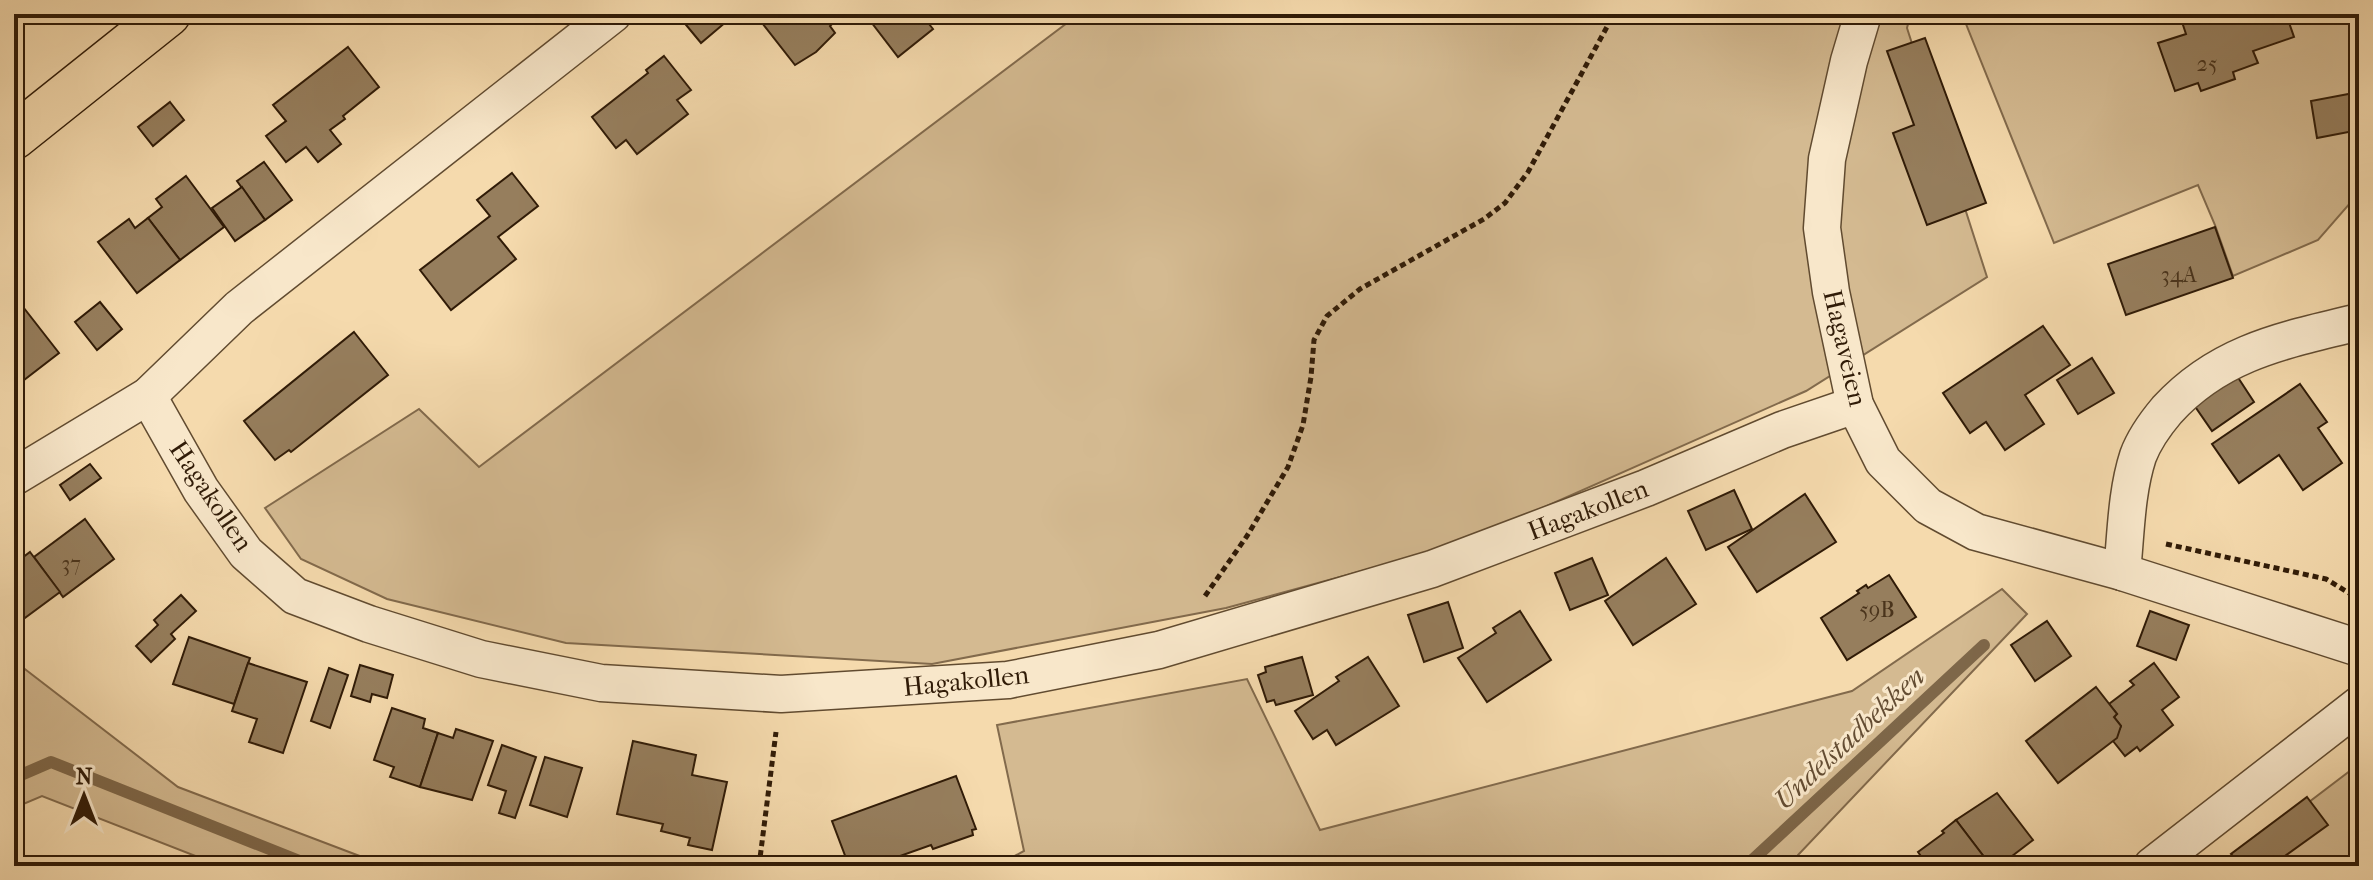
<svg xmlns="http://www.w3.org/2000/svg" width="2373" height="880" font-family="'IM FELL French Canon',serif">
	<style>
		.green { fill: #d4ba91; stroke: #826a4c; stroke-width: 2 }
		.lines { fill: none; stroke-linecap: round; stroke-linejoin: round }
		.stream { stroke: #7e6749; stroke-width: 12 }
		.building { fill: #967e5d; stroke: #301b07; stroke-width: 2 }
		.minor-casing { stroke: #614b30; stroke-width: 39 }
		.motorway-casing { stroke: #301b07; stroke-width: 47 }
		.path { stroke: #301b07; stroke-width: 5; stroke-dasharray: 6 4; stroke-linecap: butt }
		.minor { stroke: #f8e7ca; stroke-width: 36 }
		.motorway { stroke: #f5daad; stroke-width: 44 }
		.labels { text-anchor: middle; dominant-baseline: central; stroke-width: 6; stroke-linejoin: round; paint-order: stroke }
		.number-label { font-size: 22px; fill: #4a341c }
		.street-label { font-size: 26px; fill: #301b07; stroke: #f8e7ca }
		.water-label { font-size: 28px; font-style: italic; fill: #644d33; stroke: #f8e7ca }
	</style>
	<rect width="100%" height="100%" fill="#f5daad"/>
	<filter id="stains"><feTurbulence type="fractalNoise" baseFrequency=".0025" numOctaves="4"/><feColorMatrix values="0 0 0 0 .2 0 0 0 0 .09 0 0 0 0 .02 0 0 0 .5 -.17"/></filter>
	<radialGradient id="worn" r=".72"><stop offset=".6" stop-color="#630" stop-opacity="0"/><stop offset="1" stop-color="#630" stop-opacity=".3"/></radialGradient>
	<g class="green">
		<path d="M 1079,14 L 1908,14 L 1909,20 L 1907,28 L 1987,277 L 1806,391 L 1461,544 L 1226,608 L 932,664 L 566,643 L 387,599 L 301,559 L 265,508 L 419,409 L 479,467 Z"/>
		<path d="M 1962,14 L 2359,14 L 2359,193 L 2318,240 L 2233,276 L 2215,225 L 2198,185 L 2054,243 Z"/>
		<path d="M 2002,589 L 2027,614 L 1798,855 L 1795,866 L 996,866 L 1024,851 L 997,725 L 1247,679 L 1320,830 L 1852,691 Z"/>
		<path d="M 17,663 L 178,787 L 386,866 L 221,866 L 42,796 L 14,808 L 14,664 Z"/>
		<path d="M 2359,764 L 2359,866 L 2225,866 Z"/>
	</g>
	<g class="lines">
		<g class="stream">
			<path d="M 14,778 L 51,762 L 312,866"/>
			<path d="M 1746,866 L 1984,645"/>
		</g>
	</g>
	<g class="building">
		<path d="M 677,14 L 731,14 L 733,16 L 701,43 Z"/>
		<path d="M 755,14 L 840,14 L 841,15 L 830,26 L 835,33 L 816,52 L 795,65 Z"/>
		<path d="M 865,14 L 921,14 L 933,29 L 898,57 Z"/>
		<path d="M 2207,14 L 2286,14 L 2294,37 L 2253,51 L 2258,63 L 2233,72 L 2235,79 L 2201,91 L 2198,83 L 2175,91 L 2158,43 L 2186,34 L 2182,22 Z"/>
		<path d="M 1925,38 L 1986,203 L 1927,225 L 1893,133 L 1914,125 L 1887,51 Z"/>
		<path d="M 348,47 L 379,87 L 343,116 L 345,119 L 330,130 L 341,144 L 318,162 L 306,147 L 286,162 L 266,136 L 286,121 L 273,105 Z"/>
		<path d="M 664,56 L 691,90 L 677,100 L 688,114 L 637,154 L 626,140 L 616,148 L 592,117 L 648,73 L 646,70 Z"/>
		<path d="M 2359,92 L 2359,130 L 2317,138 L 2311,101 Z"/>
		<path d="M 170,102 L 184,120 L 153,146 L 138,127 Z"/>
		<path d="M 264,162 L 292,200 L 265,220 L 237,181 Z"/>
		<path d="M 512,173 L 538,206 L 498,237 L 516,259 L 451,310 L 420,270 L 490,216 L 477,200 Z"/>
		<path d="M 186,176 L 224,227 L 180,260 L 148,218 L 162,207 L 156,199 Z"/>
		<path d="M 242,187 L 265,220 L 235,241 L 212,208 Z"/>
		<path d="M 148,218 L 180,260 L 137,293 L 98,242 L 129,219 L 135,228 Z"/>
		<path d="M 2215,227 L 2233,278 L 2126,315 L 2108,264 Z"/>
		<path d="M 100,302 L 122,329 L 97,350 L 75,322 Z"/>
		<path d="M 20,303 L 59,353 L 15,387 L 14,307 Z"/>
		<path d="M 2043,326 L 2070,365 L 2025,395 L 2044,424 L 2005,450 L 1986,422 L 1970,433 L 1943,393 Z"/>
		<path d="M 354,332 L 388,375 L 291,452 L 289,450 L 275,460 L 244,421 Z"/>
		<path d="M 2092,358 L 2114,393 L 2078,414 L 2057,380 Z"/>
		<path d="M 2237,376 L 2254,402 L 2212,431 L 2194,405 Z"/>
		<path d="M 2300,384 L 2327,422 L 2318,428 L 2342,463 L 2303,490 L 2279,455 L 2239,483 L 2212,444 Z"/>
		<path d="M 90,464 L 101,478 L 70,500 L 60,485 Z"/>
		<path d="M 1734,490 L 1752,529 L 1706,550 L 1688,511 Z"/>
		<path d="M 1805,494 L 1836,542 L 1757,592 L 1728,547 Z"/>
		<path d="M 85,519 L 114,559 L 63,597 L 34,557 Z"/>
		<path d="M 30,552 L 60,592 L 14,626 L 14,564 Z"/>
		<path d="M 1592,558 L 1608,595 L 1570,610 L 1555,573 Z"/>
		<path d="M 1666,558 L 1696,604 L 1633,645 L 1605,601 Z"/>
		<path d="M 1889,575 L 1916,617 L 1847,660 L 1821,618 L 1859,593 L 1857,591 L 1866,585 L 1868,588 Z"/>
		<path d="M 181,595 L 196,611 L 171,634 L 175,639 L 151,662 L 136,646 L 158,625 L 154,620 Z"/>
		<path d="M 1448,602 L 1463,648 L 1424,662 L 1408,615 Z"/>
		<path d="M 1520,611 L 1551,660 L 1487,702 L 1458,658 L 1496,633 L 1493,628 Z"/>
		<path d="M 2150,611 L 2189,625 L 2176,660 L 2137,646 Z"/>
		<path d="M 2047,621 L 2071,656 L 2035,681 L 2011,645 Z"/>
		<path d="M 189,637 L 250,658 L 234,704 L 173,684 Z"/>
		<path d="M 1302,657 L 1313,695 L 1276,705 L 1274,700 L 1267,702 L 1258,675 L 1266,672 L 1265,667 Z"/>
		<path d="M 1368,657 L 1399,706 L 1336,745 L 1327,730 L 1313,739 L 1295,711 L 1339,681 L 1336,677 Z"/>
		<path d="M 248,663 L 307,682 L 283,753 L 249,742 L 257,719 L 232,711 Z"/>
		<path d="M 2154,663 L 2179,697 L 2162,710 L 2173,725 L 2140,751 L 2137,747 L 2125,756 L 2113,741 L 2121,726 L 2114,717 L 2117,714 L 2109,704 L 2134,685 L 2130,681 Z"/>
		<path d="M 360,665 L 393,675 L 387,698 L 372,694 L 370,702 L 351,696 Z"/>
		<path d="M 329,668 L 348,675 L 330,728 L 311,721 Z"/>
		<path d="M 2096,687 L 2117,714 L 2114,717 L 2121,726 L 2117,738 L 2058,783 L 2026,741 Z"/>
		<path d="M 392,708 L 425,719 L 423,728 L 438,733 L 420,787 L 390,777 L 394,767 L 374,760 Z"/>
		<path d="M 456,729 L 493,741 L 472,800 L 420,787 L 438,733 L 453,738 Z"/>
		<path d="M 633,741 L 696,755 L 692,775 L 727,782 L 712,850 L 688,845 L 690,838 L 661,831 L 663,824 L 617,814 Z"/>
		<path d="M 502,745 L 536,757 L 515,818 L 499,813 L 506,791 L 488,785 Z"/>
		<path d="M 545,757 L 582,768 L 567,817 L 530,805 Z"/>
		<path d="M 956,776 L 976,829 L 972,830 L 973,835 L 933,849 L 931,845 L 872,866 L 849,866 L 832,821 Z"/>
		<path d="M 1997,793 L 2033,840 L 1999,866 L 1991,866 L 1956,820 Z"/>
		<path d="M 2307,797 L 2328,825 L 2271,866 L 2231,866 L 2237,861 L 2231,854 Z"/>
		<path d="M 1956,820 L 1991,866 L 1928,866 L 1918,852 L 1944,833 L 1942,831 Z"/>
	</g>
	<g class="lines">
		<defs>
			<g id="minor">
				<path d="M 1863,14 L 1849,61 L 1827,159 L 1822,228 L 1831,292 L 1855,405 L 1883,461 L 1928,506 L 1976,532 L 2122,572 L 2359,648"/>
				<path d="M 148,396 L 201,490 L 246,553 L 295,596 L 369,624 L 481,659 L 601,683 L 781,694 L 1008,680 L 1159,650 L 1432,569 L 1646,488 L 1782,430 L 1855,405"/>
				<path d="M 14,477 L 148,396 L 239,308 L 613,14"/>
				<path d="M 2122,572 C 2126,534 2126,493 2138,456 C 2144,440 2156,423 2167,410 C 2221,351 2286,340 2359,322"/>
				<path d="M 2152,866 L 2359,705"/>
			</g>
			<path id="motorway" d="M 14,137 L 168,14"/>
		</defs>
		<use href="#minor" class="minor-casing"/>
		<use href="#motorway" class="motorway-casing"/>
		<g class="path">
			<path d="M 2166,544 L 2326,579 L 2359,599"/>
			<path d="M 1205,596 L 1247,536 L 1288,467 L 1303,425 L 1311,377 L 1314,340 L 1327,316 L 1360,289 L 1484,219 L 1505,203 L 1528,172 L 1614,14"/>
			<path d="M 759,866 L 776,732"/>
		</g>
		<use href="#minor" class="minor"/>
		<use href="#motorway" class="motorway"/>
	</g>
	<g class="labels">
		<g class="number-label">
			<text x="2207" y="64">25</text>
			<text x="2179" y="275">34A</text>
			<text x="71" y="564">37</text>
			<text x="1877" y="610">59B</text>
		</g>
		<g class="street-label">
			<text transform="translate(1845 348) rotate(77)">Hagaveien</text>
			<text transform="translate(211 496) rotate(56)">Hagakollen</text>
			<text transform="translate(1588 510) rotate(-21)">Hagakollen</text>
			<text transform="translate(966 681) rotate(-6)">Hagakollen</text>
		</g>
		<g class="water-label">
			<text transform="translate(1849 738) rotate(-43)">Undelstadbekken</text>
		</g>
	</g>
	<rect width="2373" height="880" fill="none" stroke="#f5daad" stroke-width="48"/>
	<rect x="16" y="16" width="2341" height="848" fill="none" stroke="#301b07" stroke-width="4"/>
	<rect x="24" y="24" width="2325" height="832" fill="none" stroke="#301b07" stroke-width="2"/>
	<g transform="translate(84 796)" stroke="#f8e7ca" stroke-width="6" paint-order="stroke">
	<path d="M0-6L14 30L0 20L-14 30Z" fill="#301b07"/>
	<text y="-12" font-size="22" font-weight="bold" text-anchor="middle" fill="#301b07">N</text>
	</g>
	<rect width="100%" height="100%" filter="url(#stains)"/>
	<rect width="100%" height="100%" fill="url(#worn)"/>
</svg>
